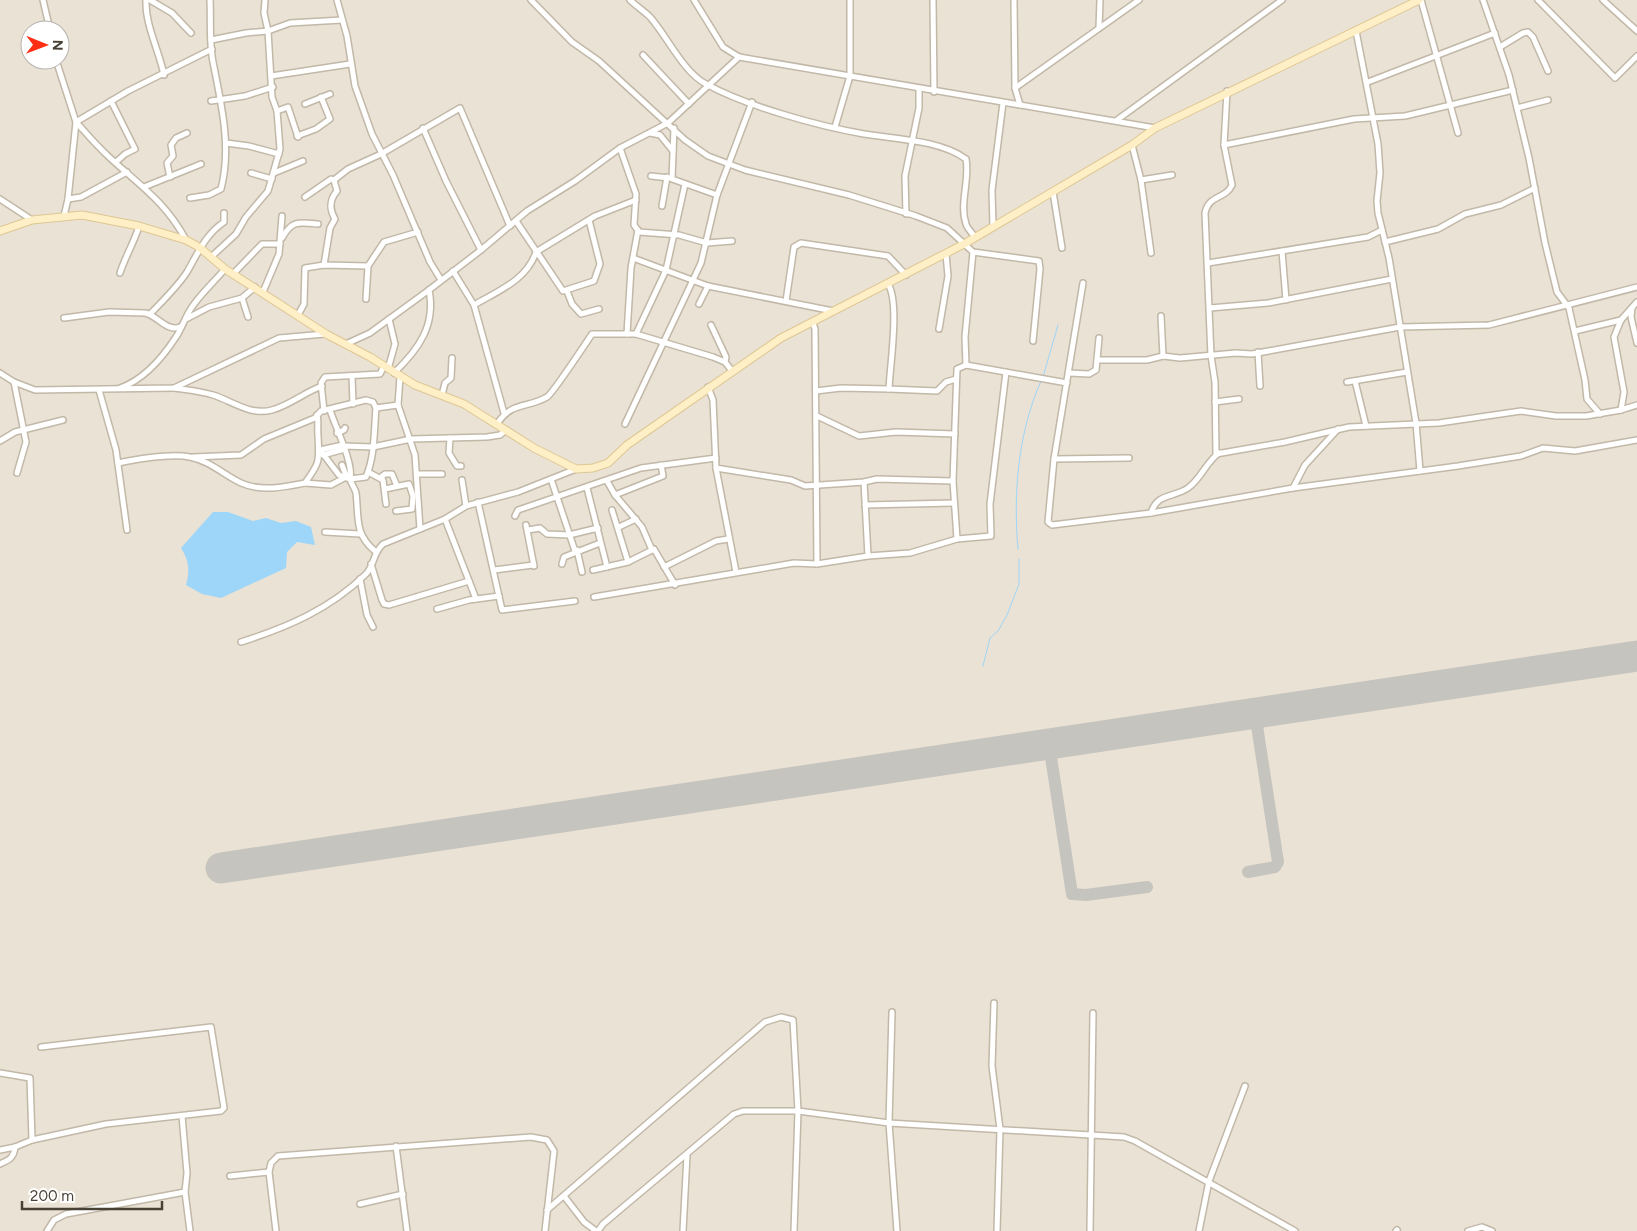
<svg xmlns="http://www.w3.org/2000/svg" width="1637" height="1231" font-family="Figtree,sans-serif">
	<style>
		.residential { fill: #eae2d4; fill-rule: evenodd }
		.water { fill: #9dd6f8 }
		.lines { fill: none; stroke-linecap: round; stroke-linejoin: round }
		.stream { stroke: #9dd6f8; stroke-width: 1 }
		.taxiway { stroke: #c6c4bf; stroke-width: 12 }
		.runway { stroke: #c6c4bf; stroke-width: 31 }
		.minor-casing { stroke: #c2b8a8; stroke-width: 8 }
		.secondary-casing { stroke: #ddc794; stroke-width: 9 }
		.minor { stroke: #fff; stroke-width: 5 }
		.secondary { stroke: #ffefc7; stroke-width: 7 }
	</style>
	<rect width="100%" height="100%" fill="#f5f0e7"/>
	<path class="residential" d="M 0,0 L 1637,0 L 1637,1231 L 0,1231 ZM 30,30 L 60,30 L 60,60 L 30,60 Z"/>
	<path class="water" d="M 213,512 L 228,512 L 253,521 L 266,518 L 281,523 L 296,521 L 311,527 L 315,545 L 297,542 L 287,552 L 286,568 L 221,598 L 202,594 L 186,585 C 190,570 189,561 181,548 Z"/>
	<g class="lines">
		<g class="stream">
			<path d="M 1043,377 L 1058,325"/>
			<path d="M 1018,549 C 1013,493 1018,433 1041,381"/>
			<path d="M 983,666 L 990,638 L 998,631 L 1007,615 L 1019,584 L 1019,559"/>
		</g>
		<g class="taxiway">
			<path d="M 1049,744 L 1072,894 L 1086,895 L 1147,887"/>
			<path d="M 1248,872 L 1275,867 L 1278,862 L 1255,713"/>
		</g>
		<path class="runway" d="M 221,868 L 1637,656"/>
		<defs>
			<g id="minor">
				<path d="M 43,0 L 50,30"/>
				<path d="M 146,0 C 145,25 159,50 164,75"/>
				<path d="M 150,0 L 172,13 L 191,33"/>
				<path d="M 337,0 L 347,36 L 355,86 L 372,134 L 393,175 L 430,262 L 441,280"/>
				<path d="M 531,0 L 572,42 L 599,61 L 685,140 L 708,156 L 745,170 L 849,195 L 916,216 L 947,228 L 973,252 L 1039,261 L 1040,269 L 1033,341"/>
				<path d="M 630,0 C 636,6 644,11 650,17 C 667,36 683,72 706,84 C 746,106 818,126 864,134 C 895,139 940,140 966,159 C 970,180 959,204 966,224 C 967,228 972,233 975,237"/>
				<path d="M 694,0 L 723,47 L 739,57 L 1155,128"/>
				<path d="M 933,0 L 934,92"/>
				<path d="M 1014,0 L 1015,88"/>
				<path d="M 1421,0 L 1458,133"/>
				<path d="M 1483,0 L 1509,75 L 1529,158 L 1545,243 L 1557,292 L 1569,308 L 1585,380 L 1587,399 L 1600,414"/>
				<path d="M 1538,0 L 1615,78 L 1637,56"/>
				<path d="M 1603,0 L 1637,31"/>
				<path d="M 1099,28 L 1100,0"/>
				<path d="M 1356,31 L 1378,144 L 1380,173 L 1377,201 L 1378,213 L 1389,258 L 1416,423 L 1420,471"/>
				<path d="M 211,40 L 246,33 L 268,31 L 290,23 L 342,20"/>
				<path d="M 1500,47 L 1523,33 L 1528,32 L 1533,37 L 1548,71"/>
				<path d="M 643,55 L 689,104"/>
				<path d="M 56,60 L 76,122 L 68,199 L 64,216"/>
				<path d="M 271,76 L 350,64"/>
				<path d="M 1368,82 L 1495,33"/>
				<path d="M 1227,91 L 1224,145 L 1232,185 C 1225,200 1209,194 1205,213 L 1211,356 L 1215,382 L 1216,454 L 1285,442 L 1349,427 L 1439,423 L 1521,411 L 1556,416 L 1586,416 L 1621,410 L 1637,405"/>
				<path d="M 111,101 L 135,149 L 125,154 L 116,162"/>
				<path d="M 211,101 L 245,96 L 273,87"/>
				<path d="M 305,104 L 330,94"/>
				<path d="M 1020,105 L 1015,88 L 1139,0"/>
				<path d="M 1517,108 L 1548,100"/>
				<path d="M 277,111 L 288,107 L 298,137"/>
				<path d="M 1117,120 L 1282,0"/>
				<path d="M 835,127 L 850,76 L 850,0"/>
				<path d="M 423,128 L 446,181 L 481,250"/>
				<path d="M 674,128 L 672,179 L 717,195"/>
				<path d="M 650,133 L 660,135 L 673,151"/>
				<path d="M 297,136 L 316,129 L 330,119 L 321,97"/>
				<path d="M 226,143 L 249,146 L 279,154"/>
				<path d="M 1132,145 L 1141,180 L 1151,253"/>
				<path d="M 1224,145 L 1354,119 L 1405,116 L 1513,90"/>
				<path d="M 620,148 L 636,194 L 634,225 L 639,232 L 679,235 L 707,243 L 732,241"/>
				<path d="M 251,173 L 272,179"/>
				<path d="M 274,173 L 303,161"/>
				<path d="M 651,176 L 669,178"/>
				<path d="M 170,177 L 167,163 L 173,156 L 171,145 L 176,138 L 187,133"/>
				<path d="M 1141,180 L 1172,175"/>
				<path d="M 144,187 L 201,164"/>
				<path d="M 1053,192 L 1062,248"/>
				<path d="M 305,197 L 331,179 L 334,180 L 348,169 L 381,154 L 460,108 L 510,226"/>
				<path d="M 190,198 L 209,195 L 221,189 C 232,147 221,103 213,62 C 209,42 211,20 210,0"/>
				<path d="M 0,199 L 32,220"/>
				<path d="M 68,199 L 81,197 L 127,172"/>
				<path d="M 662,206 L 667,177"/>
				<path d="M 906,214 L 905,176 L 919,108 L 919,89"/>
				<path d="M 516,221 L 563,291 L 594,281 L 600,264 L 589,220"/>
				<path d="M 993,227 L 992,190 L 1003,103"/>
				<path d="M 282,238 C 292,220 299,222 318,224"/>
				<path d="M 186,240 C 165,201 139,185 108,156 C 96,145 86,133 76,122 L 128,91 L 212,49"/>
				<path d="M 1385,242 L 1438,229 L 1465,214 L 1501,205 L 1535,188"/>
				<path d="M 1282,251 L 1286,300"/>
				<path d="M 211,257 L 236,234 L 246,217 L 268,191 L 280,149 L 277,111 L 272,97 L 268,31 L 264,13 L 265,0"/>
				<path d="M 633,258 L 708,286 L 833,311"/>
				<path d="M 1208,263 L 1368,237 L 1382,230"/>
				<path d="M 324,265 L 330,228 L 335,219 C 329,209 330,199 337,191 L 334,180"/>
				<path d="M 453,271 L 474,305 L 504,413"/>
				<path d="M 120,273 C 125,257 134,243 139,226"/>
				<path d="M 233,274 L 262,244 L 280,244"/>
				<path d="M 1083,283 L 1054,459 L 1048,522 L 1052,525 L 1151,513 L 1293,488 L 1458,466 L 1521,456 L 1543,448 L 1575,451 L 1637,440"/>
				<path d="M 888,284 C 900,302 890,365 889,389 L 937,391 L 946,382 L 956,379"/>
				<path d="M 567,291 L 572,304 L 581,314 L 599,309"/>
				<path d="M 263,292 L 279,254 L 282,216"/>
				<path d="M 242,298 L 248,317"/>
				<path d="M 366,299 L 368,266 L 384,242 L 418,232"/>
				<path d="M 786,301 L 794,247 L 801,243 L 888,256 L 906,275"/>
				<path d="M 699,304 L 708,286"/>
				<path d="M 474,305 C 498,291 527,280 536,252 L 595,216 L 636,200"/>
				<path d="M 1210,308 L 1268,303 L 1392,279"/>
				<path d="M 1632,308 L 1631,317 L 1637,343"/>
				<path d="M 150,314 C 162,302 178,286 187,272 C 198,253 205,235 224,222 L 224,213"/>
				<path d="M 298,315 L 304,304 L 305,268 L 324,265 L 368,266"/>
				<path d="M 1161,316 L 1163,356"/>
				<path d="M 64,318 L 109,312 L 145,313 C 157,315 166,332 180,327"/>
				<path d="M 186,319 L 209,307 L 242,298 L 255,287"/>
				<path d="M 813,323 L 815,329 L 817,564"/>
				<path d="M 711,325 L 726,357 L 725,362"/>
				<path d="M 939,329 L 948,276 L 946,254"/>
				<path d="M 1575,331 L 1621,320"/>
				<path d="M 627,334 L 631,268 L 638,230"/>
				<path d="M 636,334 L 666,270 L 685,184"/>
				<path d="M 346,344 L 370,333 L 429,290 L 481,250 L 527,211 L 575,181 L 620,148 L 668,123 L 739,57"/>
				<path d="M 1258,352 L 1260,386"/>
				<path d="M 1097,360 L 1147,360 L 1163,356 L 1180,358 L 1236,353 L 1252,354 L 1400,327 L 1489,325 L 1637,287"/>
				<path d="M 966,365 L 965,337 L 973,252"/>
				<path d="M 388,369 L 395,344 L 389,319"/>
				<path d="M 0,373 L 14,382 L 35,390 L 174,388 L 279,338 L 325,334"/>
				<path d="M 394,373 C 419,349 436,325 429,290"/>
				<path d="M 1069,373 L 1089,374 L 1096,370 L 1099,338"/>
				<path d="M 352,376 L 353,404"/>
				<path d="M 400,377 L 398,405 L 415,455 L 420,529"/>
				<path d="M 1355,381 L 1366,426"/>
				<path d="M 14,382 L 26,442 L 17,473"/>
				<path d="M 1347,382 L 1407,372"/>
				<path d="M 708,387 L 713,400 L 716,468 L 791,480 L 805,486 L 864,482 L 877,479 L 953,481"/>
				<path d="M 120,388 C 143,380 163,357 176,337 C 181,330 185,318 190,310 C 199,295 214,282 225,269"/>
				<path d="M 174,388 C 187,390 200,391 213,395 C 232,401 251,416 272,410 C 290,405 305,392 322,386"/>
				<path d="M 99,390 L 116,450 L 127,530"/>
				<path d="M 816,391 L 841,388 L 889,389"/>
				<path d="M 442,395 L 445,383 L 451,378 L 452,358"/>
				<path d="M 1215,402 L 1239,399"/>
				<path d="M 330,410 C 335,426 354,464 350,479 L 366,477 C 375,456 374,430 376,408 L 398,405"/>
				<path d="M 1621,410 L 1624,392 L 1614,337 L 1621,320 L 1637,302"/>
				<path d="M 324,411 L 321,383 L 325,377 L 380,374 L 384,366"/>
				<path d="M 817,416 L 859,436 L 896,432 L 955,434"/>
				<path d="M 497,424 C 512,401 526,409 547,397 C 552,394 586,343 592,334 L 636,334 L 713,357 L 725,362 L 732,371"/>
				<path d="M 625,424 L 701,263 L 717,195 L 752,102"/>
				<path d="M 337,433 L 344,430 L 345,428"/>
				<path d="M 450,438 L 449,453 L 457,466 L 461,466"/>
				<path d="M 0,441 L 15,432 L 63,420"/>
				<path d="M 343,445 L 320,450 L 339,475 L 350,479 C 351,484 355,488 356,493 C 359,517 354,534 375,551"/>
				<path d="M 343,446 L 373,447 L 411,439 L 487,437 L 500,435 L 506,430"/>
				<path d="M 323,455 L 345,449"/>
				<path d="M 193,457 L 241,455 L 264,439 L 315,418 L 321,411 L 366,400 L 373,402 L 376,408"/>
				<path d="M 1054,459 L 1129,458"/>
				<path d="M 118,463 C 138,459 170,453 190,457 C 210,461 224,475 241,483 C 261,492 285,487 305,483 C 321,461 319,461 318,435 C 317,428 319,422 317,415"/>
				<path d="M 342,465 L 347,478"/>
				<path d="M 716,468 L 736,572"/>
				<path d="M 368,472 L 383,480 L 386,504"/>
				<path d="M 417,474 L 442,474"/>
				<path d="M 381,477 L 385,474 L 392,474 L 397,486"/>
				<path d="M 551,479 L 575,551"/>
				<path d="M 462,480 L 466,506"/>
				<path d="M 607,481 L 615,495 L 642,527 L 652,550 L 654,549 L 675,585"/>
				<path d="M 864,482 L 868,556"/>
				<path d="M 305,483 L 331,485 L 344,478"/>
				<path d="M 587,488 L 607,567"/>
				<path d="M 1293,488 L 1305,465 L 1338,429"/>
				<path d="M 385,489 L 409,484 L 413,496 L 412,509 L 396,511"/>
				<path d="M 615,495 L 663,476 L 661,465"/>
				<path d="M 478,502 L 502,610 L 575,601"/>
				<path d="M 865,505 L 954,503"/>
				<path d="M 1151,513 C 1157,493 1173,498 1188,488 C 1201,479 1206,462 1219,453"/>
				<path d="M 515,516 L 518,510 L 641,468 L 716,458"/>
				<path d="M 445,519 L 476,599"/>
				<path d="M 526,525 L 534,566"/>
				<path d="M 619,527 L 636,519"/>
				<path d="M 528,530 L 540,528 L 547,534 L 569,535 L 598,528"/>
				<path d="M 325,532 L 360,534"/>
				<path d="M 957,539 L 953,481 L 957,369 L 966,365 L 1067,383"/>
				<path d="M 577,550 L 582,572"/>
				<path d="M 628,562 L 652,550"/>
				<path d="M 371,564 L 382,600 L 384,604 L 389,605 L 469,581"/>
				<path d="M 562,564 L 564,557 L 600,543"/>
				<path d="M 664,567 L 716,541 L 728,539"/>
				<path d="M 494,570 L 533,565"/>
				<path d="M 593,570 L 628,562 L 612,510"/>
				<path d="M 360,579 L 367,615 L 373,627"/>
				<path d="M 594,597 L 794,563 L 817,564 L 868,556 L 910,553 L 957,539 L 991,536 L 990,504 L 1006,372"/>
				<path d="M 437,609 L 469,600 L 499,596"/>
				<path d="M 241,642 C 288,627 330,609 366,574 C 375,565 372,554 383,544 L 445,519 L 466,506 L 518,492 L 576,469"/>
				<path d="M 994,1003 L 992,1066 L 1000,1129 L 997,1231"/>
				<path d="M 892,1012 L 889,1123 L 897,1231"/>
				<path d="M 0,1073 L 30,1078 L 32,1140"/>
				<path d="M 182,1116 L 187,1173 L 185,1192 L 190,1231"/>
				<path d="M 396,1146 L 407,1231"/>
				<path d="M 0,1150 L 15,1147 L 32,1140 L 106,1124 L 221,1111 L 224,1108 L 211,1027 L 41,1047"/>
				<path d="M 0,1164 C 9,1160 14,1158 15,1147"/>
				<path d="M 230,1176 L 269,1172"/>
				<path d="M 564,1196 L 584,1222 L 596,1231"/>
				<path d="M 360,1204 L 403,1194"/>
				<path d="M 547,1210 L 765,1022 L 781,1017 L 793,1020 L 798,1111 L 794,1231"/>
				<path d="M 47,1231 L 54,1220 L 66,1214 L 185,1192"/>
				<path d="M 276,1231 L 269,1172 L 271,1163 L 278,1156 L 531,1137 L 547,1140 L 554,1151 L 545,1231"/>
				<path d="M 598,1231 L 603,1224 L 734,1114 L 743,1111 L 798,1111 L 889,1123 L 1124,1137 L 1135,1141 L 1295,1231"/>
				<path d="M 683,1231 L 687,1155"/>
				<path d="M 1090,1231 L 1093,1013"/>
				<path d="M 1199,1231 L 1209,1181 L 1245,1086"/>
				<path d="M 1396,1231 L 1397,1230"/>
				<path d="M 1468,1231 L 1482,1227 L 1492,1231"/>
			</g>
			<path id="secondary" d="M 0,231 L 32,220 L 82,215 L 139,226 L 186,240 L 199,247 L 225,269 L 326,334 L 370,357 L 415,385 L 464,404 L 534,448 L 576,469 L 593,468 L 608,463 L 627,445 L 781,338 L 964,244 L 1132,145 L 1155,128 L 1419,0"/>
		</defs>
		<use href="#minor" class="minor-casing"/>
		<use href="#secondary" class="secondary-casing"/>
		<use href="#minor" class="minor"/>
		<use href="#secondary" class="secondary"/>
	</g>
	<g transform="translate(45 45) rotate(91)"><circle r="24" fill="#ffffff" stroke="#b6b3ae"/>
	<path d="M0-4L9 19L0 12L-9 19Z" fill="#ff2e14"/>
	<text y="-8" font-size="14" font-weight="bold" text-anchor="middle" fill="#494135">N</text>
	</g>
	<path d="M22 1201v8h140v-8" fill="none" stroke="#494135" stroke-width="2.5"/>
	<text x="30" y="1201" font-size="15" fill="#494135" stroke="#ffffff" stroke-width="4" paint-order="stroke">200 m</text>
</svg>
